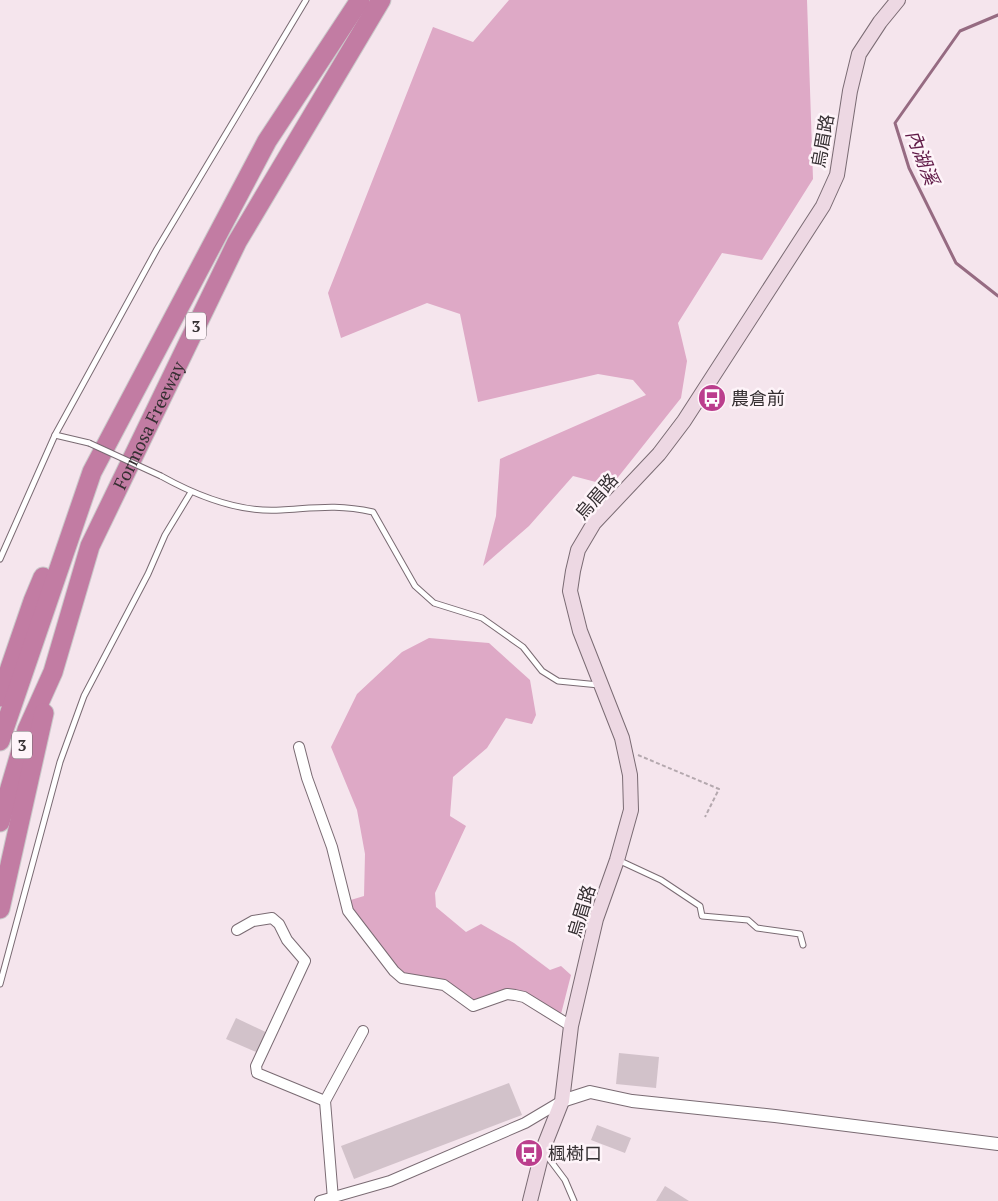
<svg xmlns="http://www.w3.org/2000/svg" width="998" height="1201" font-family="'PT Serif','Noto Sans TC',serif">
	<style>
		.green { fill: #dea9c6 }
		.lines { fill: none; stroke-linecap: round; stroke-linejoin: round }
		.stream { stroke: #966b82; stroke-width: 3 }
		.building { fill: #d2c2ca }
		.service-casing { stroke: #7a6b73; stroke-width: 7 }
		.minor-casing { stroke: #7a6b73; stroke-width: 12 }
		.tertiary-casing { stroke: #7a6b73; stroke-width: 14 }
		.secondary-casing { stroke: #7a6b73; stroke-width: 16 }
		.motorway-casing { stroke: #cac9ca; stroke-width: 21 }
		.path { stroke: #b4a8ae; stroke-width: 2; stroke-dasharray: 4 2.5; stroke-linecap: butt }
		.service { stroke: #fff; stroke-width: 5 }
		.minor { stroke: #fff; stroke-width: 10 }
		.tertiary { stroke: #fff; stroke-width: 12 }
		.secondary { stroke: #edd8e3; stroke-width: 14 }
		.motorway { stroke: #c27ca3; stroke-width: 19 }
		.service-bridge-casing { stroke: #7a6b73; stroke-width: 7; stroke-linecap: butt }
		.service-bridge { stroke: #fff; stroke-width: 5 }
		.labels { text-anchor: middle; dominant-baseline: central; stroke-width: 5; stroke-linejoin: round; paint-order: stroke }
		.shield { fill: #fef4f9; stroke: #716a6e; stroke-width: 1 }
		.shield-label { font-size: 16px; font-weight: bold; fill: #352f32 }
		.street-label { font-size: 18px; fill: #352f32; stroke: #fef4f9 }
		.poi-label { font-size: 18px; fill: #352f32; stroke: #fef4f9; text-anchor: start }
		.water-label { font-size: 19px; font-style: italic; fill: #5f1946; stroke: #fef4f9 }
	</style>
	<rect width="100%" height="100%" fill="#f5e5ed"/>
	<g class="green">
		<path d="M 509,0 L 807,0 L 813,179 L 762,260 L 722,253 L 678,323 L 687,361 L 681,398 L 611,486 L 573,476 L 529,526 L 483,566 L 496,516 L 500,459 L 646,395 L 633,380 L 598,374 L 478,402 L 460,314 L 427,303 L 341,338 L 328,293 L 433,27 L 473,42 Z"/>
		<path d="M 429,638 L 489,643 L 530,680 L 536,715 L 532,724 L 506,718 L 487,748 L 453,777 L 450,816 L 466,826 L 435,893 L 436,907 L 466,932 L 481,924 L 514,943 L 550,970 L 561,966 L 571,975 L 561,1014 L 511,989 L 472,1004 L 450,986 L 390,970 L 344,902 L 364,896 L 365,854 L 357,810 L 331,747 L 357,694 L 402,652 Z"/>
	</g>
	<g class="lines">
		<path class="stream" d="M 998,15 L 960,31 L 895,123 L 909,168 L 956,263 L 998,296"/>
	</g>
	<g class="building">
		<path d="M 236,1018 L 272,1035 L 263,1055 L 226,1039 Z"/>
		<path d="M 619,1053 L 659,1057 L 656,1088 L 616,1084 Z"/>
		<path d="M 509,1083 L 522,1115 L 354,1179 L 341,1146 Z"/>
		<path d="M 597,1125 L 631,1138 L 625,1153 L 591,1140 Z"/>
		<path d="M 665,1186 L 689,1201 L 656,1201 Z"/>
	</g>
	<g class="lines">
		<defs>
			<g id="service">
				<path d="M 55,435 L 157,249 L 306,0"/>
				<path d="M 161,476 C 197,496 239,513 281,510 C 316,508 337,504 373,512 L 415,586 L 434,603 L 482,618 L 523,647 L 542,671 L 558,681 L 599,685"/>
				<path d="M 0,559 L 55,435 L 89,443"/>
				<path d="M 618,860 L 661,880 L 700,906 L 702,916 L 748,920 L 757,928 L 800,934 L 803,945"/>
				<path d="M 0,984 L 60,762 L 84,696 L 148,574 L 165,535 L 191,492"/>
				<path d="M 544,1152 L 565,1180 L 574,1201"/>
			</g>
			<g id="minor">
				<path d="M 299,747 L 307,778 L 332,847 L 348,911 L 394,971 L 402,978 L 444,985 L 473,1006 L 507,994 L 515,995 L 524,997 L 571,1026"/>
				<path d="M 237,930 L 253,921 L 272,918 L 279,924 L 287,940 L 305,961 L 256,1066 L 257,1073 L 325,1101 L 363,1031"/>
				<path d="M 325,1101 L 333,1199"/>
				<path d="M 320,1201 L 390,1181 L 525,1123 L 562,1101"/>
			</g>
			<path id="tertiary" d="M 562,1101 L 590,1092 L 632,1101 L 775,1116 L 998,1144"/>
			<path id="secondary" d="M 530,1201 L 543,1149 L 562,1101 L 571,1026 L 596,919 L 617,860 L 631,810 L 630,775 L 622,738 L 580,631 L 570,591 L 573,571 L 578,550 L 594,523 L 659,454 L 684,421 L 823,206 L 837,175 L 850,91 L 859,54 L 880,22 L 898,0"/>
			<g id="motorway">
				<path d="M 0,697 L 33,601 L 43,577"/>
				<path d="M 0,741 L 92,472 L 267,141 L 360,0"/>
				<path id="s1" d="M 0,822 L 27,730 L 53,672 L 90,546 L 237,242 L 381,0"/>
				<path d="M 0,909 L 44,713"/>
			</g>
		</defs>
		<use href="#service" class="service-casing"/>
		<use href="#minor" class="minor-casing"/>
		<use href="#tertiary" class="tertiary-casing"/>
		<use href="#secondary" class="secondary-casing"/>
		<use href="#motorway" class="motorway-casing"/>
		<path class="path" d="M 638,755 L 719,789 L 705,817"/>
		<use href="#service" class="service"/>
		<use href="#minor" class="minor"/>
		<use href="#tertiary" class="tertiary"/>
		<use href="#secondary" class="secondary"/>
		<use href="#motorway" class="motorway"/>
		<defs>
			<path id="service-bridge" d="M 89,443 L 161,476"/>
		</defs>
		<use href="#service-bridge" class="service-bridge-casing"/>
		<use href="#service-bridge" class="service-bridge"/>
	</g>
	<defs>
		<symbol id="bus-disc" viewBox="-11 -11 22 22"><circle r="9.5" fill="#bb3e8d" stroke="#fef4f9"/><path d="M-5-6H5V4H4V6H2V4H-2V6H-4V4H-5ZM-3.5-4V0h7V-4ZM-3.5 1.2v1.5H-2V1.2ZM2 1.2v1.5H3.5V1.2Z" fill="#fff"/></symbol>
	</defs>
	<g fill-rule="evenodd">
		<use href="#bus-disc" x="696" y="382" width="32" height="32"/>
		<use href="#bus-disc" x="513" y="1137" width="32" height="32"/>
	</g>
	<g class="labels">
		<g class="shield">
			<rect x="186" y="312.5" width="20" height="27" rx="4"/>
			<rect x="12" y="731.5" width="20" height="27" rx="4"/>
		</g>
		<g class="shield-label">
			<text x="196" y="326">3</text>
			<text x="22" y="745">3</text>
		</g>
		<g class="street-label">
			<text transform="translate(822 141) rotate(-80)">烏眉路</text>
			<text stroke="none"><textPath href="#s1" startOffset="425">Formosa Freeway</textPath></text>
			<text transform="translate(596 496) rotate(-49)">烏眉路</text>
			<text transform="translate(581 911) rotate(-73)">烏眉路</text>
		</g>
		<g class="poi-label">
			<text x="731" y="398">農倉前</text>
			<text x="548" y="1153">楓樹口</text>
		</g>
		<g class="water-label">
			<text transform="translate(923 157) rotate(69)">內湖溪</text>
		</g>
	</g>
</svg>
